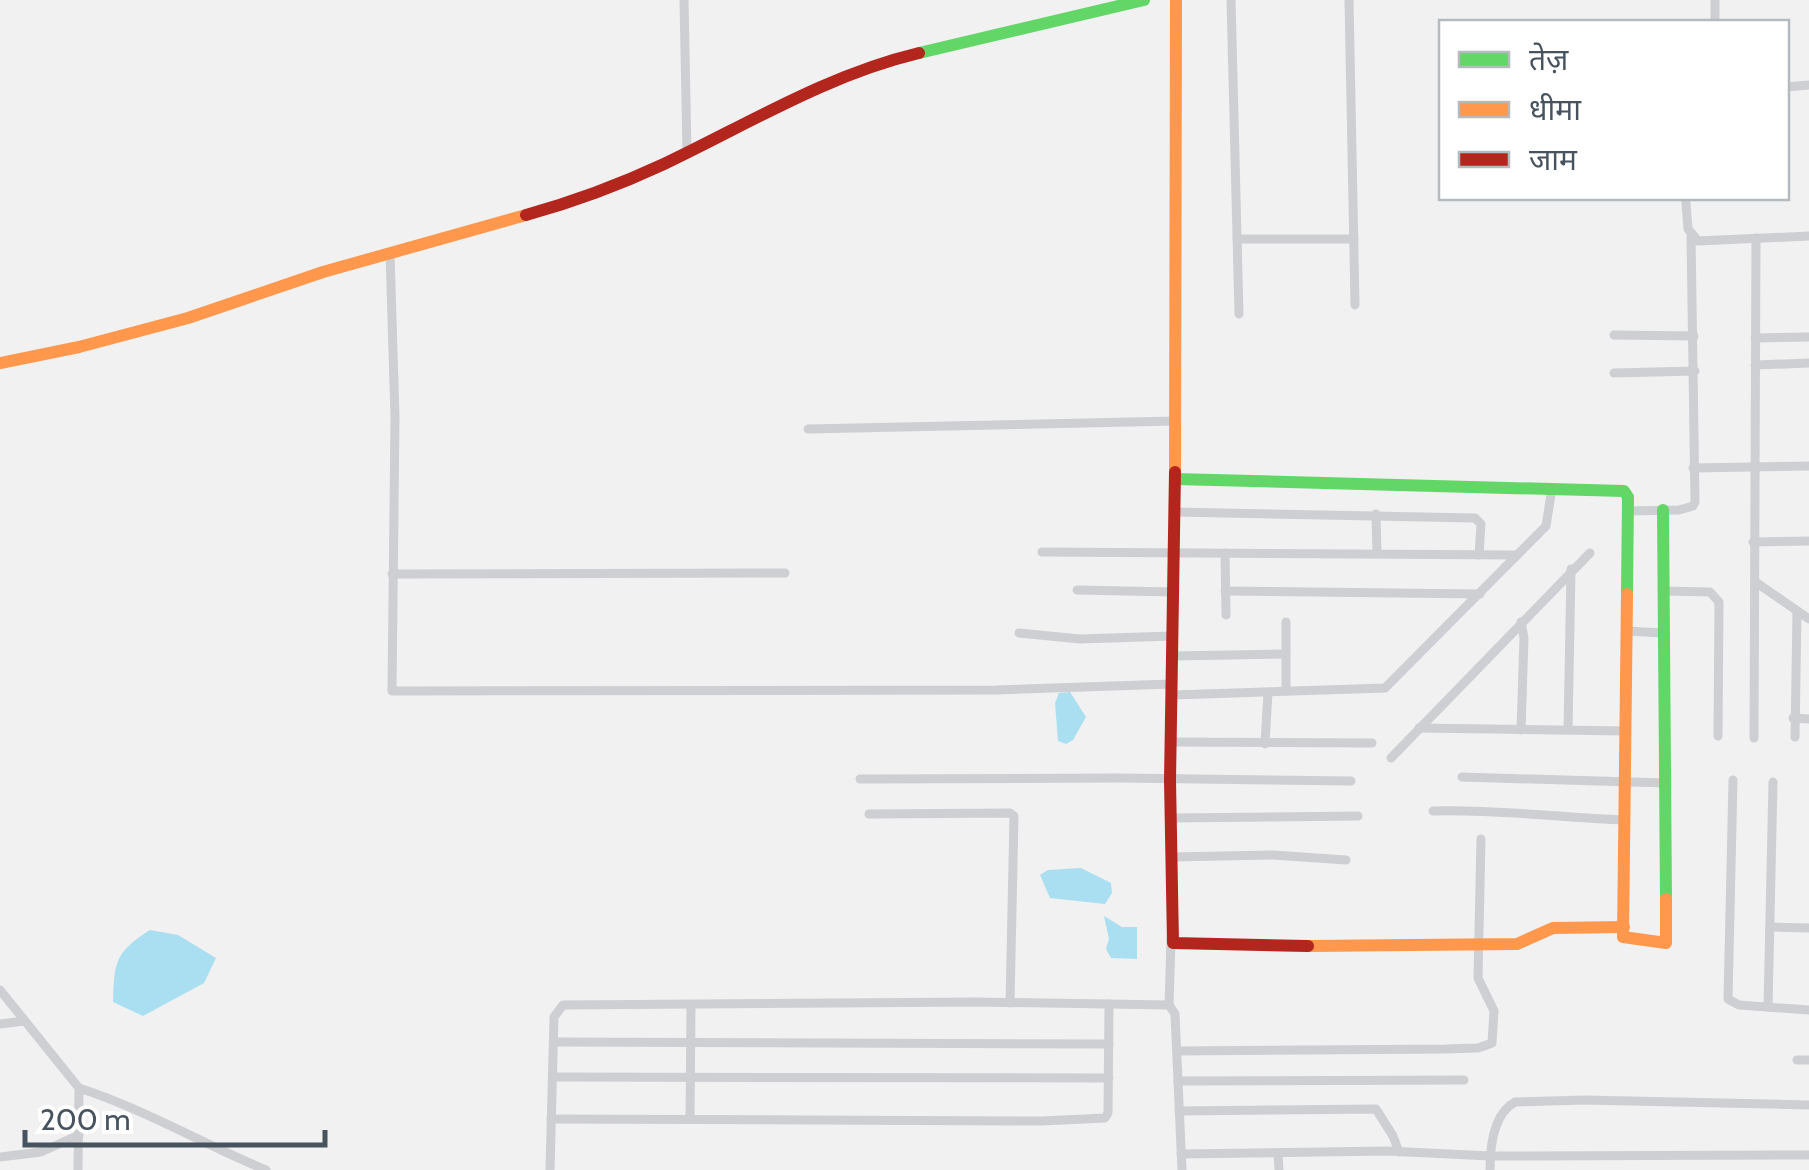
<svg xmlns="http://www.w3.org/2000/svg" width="1809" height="1170" font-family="Cabin,'Noto Sans Devanagari',sans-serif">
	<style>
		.water { fill: #a9dff0 }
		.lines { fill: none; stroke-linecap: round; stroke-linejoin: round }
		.street { stroke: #cdcfd2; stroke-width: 9 }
		.fast { stroke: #63d668; stroke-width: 12 }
		.slow { stroke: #ff974d; stroke-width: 12 }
		.jam { stroke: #b3261e; stroke-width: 12 }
	</style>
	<rect width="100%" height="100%" fill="#f2f1f1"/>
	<g class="water">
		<path d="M 1070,692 L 1086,717 L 1073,740 L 1066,744 L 1058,741 L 1055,703 L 1059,693 Z"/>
		<path d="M 1081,868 L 1111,883 L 1112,893 L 1105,904 L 1050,898 L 1040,875 L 1048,870 Z"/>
		<path d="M 1104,916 L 1122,927 L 1137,927 L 1137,959 L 1111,958 L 1106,949 L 1109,939 Z"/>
		<path d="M 150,930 L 178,935 L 216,958 L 204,983 L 143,1016 L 113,1002 C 114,962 115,952 150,930 Z"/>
	</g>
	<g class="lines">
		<g class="street">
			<path d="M 684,0 L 687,152"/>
			<path d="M 1231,0 L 1239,314"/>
			<path d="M 1349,0 L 1355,305"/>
			<path d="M 1715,22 L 1715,0"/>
			<path d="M 1786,87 L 1809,85"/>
			<path d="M 1686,203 L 1688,229 L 1698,241 L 1809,236"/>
			<path d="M 1237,239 L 1354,239"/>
			<path d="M 390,253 L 395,417 L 392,691 L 996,690 L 1172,684"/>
			<path d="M 1614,335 L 1694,336"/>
			<path d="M 1755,338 L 1809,337"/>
			<path d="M 1755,365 L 1809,363"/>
			<path d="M 1614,373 L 1695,371"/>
			<path d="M 808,429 L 1176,421"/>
			<path d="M 1693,468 L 1809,466"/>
			<path d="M 1627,511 L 1679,510 L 1693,506 L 1695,502 L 1691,236"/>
			<path d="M 1175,512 L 1475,518 L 1481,524 L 1479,555"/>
			<path d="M 1376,514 L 1377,554"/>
			<path d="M 1753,542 L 1809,541"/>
			<path d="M 1042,552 L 1517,555"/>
			<path d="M 1225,553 L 1226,615"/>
			<path d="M 392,574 L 785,573"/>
			<path d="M 1757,583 L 1809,619"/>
			<path d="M 1077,590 L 1173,592"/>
			<path d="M 1225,591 L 1480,594"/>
			<path d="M 1662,591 L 1710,592 L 1719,602 L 1718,736"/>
			<path d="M 1521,622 L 1524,638 L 1521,730"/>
			<path d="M 1627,631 L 1663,633"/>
			<path d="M 1019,633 L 1080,639 L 1173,636"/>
			<path d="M 1173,656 L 1286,654"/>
			<path d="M 1286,691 L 1286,622"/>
			<path d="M 1172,695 L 1385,688 L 1546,526 L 1552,488"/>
			<path d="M 1793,718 L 1809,719"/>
			<path d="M 1419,728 L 1626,731"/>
			<path d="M 1568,730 L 1571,569"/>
			<path d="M 1795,737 L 1797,611"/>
			<path d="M 1754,738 L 1756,238"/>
			<path d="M 1171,742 L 1372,743"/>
			<path d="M 1265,744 L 1268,692"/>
			<path d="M 1391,758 L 1590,553"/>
			<path d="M 1462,777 L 1665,783"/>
			<path d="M 860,779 L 1119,778 L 1351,781"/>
			<path d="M 1733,780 L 1728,999 L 1739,1005 L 1809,1010"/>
			<path d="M 1433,811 C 1497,809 1561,818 1625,820"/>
			<path d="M 869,814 L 1010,813 L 1014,816 L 1010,1003"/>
			<path d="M 1170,818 L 1358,816"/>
			<path d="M 1171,857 L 1273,855 L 1346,860"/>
			<path d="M 1770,927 L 1809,928"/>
			<path d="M 0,990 L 79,1088 L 78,1170"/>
			<path d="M 1169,1005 L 1171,939"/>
			<path d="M 1768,1007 L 1773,782"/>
			<path d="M 0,1024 L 24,1021"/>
			<path d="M 554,1042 L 1109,1044"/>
			<path d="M 1177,1051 L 1446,1049 L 1478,1048 L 1492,1043 L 1494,1011 L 1478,978 L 1481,839"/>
			<path d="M 1797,1060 L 1809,1060"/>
			<path d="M 553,1077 L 1109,1078"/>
			<path d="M 1178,1081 L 1464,1080"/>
			<path d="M 79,1088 C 144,1109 203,1144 266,1170"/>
			<path d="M 1179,1111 L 1376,1109 L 1393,1136 L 1399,1152"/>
			<path d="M 551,1119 L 1042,1121 L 1105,1118 L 1108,1113 L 1109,1004"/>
			<path d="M 690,1119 L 691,1005"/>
			<path d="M 1278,1153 L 1279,1170"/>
			<path d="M 1181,1154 L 1387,1151 L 1490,1156 L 1809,1155"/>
			<path d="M 0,1157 L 41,1152 L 79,1135"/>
			<path d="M 550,1170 L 554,1017 L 563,1005 L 977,1002 L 1169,1005 L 1175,1014 L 1182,1170"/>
			<path d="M 1490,1170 C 1490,1147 1493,1114 1515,1102 L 1585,1100 L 1809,1105"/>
		</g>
		<g class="fast">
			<path d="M 919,53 L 1144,0"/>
			<path d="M 1175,479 L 1624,491 L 1628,497 L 1627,594"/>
			<path d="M 1663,510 L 1666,899"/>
		</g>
		<g class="slow">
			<path d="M 0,363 L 79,347 L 188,318 L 323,272 L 526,215"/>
			<path d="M 1175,472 L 1176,0"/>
			<path d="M 1627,594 L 1623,937 L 1666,943 L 1666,899"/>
			<path d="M 1308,946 L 1517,944 L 1553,928 L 1624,927"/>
		</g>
		<g class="jam">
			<path d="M 526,215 C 573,202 619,185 664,164 C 748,124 827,75 919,53"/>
			<path d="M 1175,472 L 1170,780 L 1173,943 L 1308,946"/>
		</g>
	</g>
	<rect x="1439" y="20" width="350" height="180" fill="#ffffff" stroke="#b5babf" stroke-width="2.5"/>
	<rect x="1459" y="52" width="50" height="15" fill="#63d668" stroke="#b5babf" stroke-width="2.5"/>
	<text x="1529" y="70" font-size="30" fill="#47535e">तेज़</text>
	<rect x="1459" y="102" width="50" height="15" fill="#ff974d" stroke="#b5babf" stroke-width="2.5"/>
	<text x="1529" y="120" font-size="30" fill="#47535e">धीमा</text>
	<rect x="1459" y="152" width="50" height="15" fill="#b3261e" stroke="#b5babf" stroke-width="2.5"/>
	<text x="1529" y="170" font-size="30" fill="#47535e">जाम</text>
	<path d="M25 1130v15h300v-15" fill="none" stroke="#47535e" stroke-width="5"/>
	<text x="40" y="1130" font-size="30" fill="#47535e" stroke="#ffffff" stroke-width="8" paint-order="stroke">200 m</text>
</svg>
